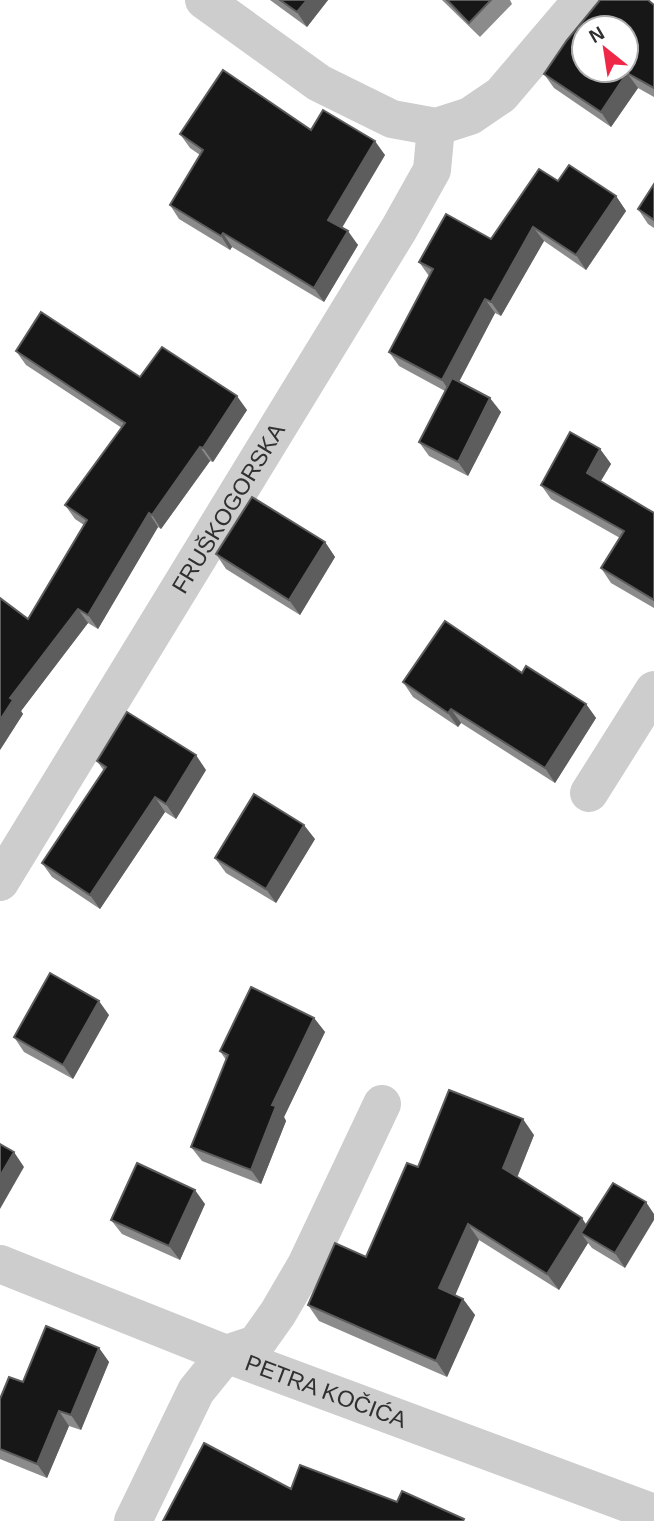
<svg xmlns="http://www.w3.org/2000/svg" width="654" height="1521" font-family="Helvetica,sans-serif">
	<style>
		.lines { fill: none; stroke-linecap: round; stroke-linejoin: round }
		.street { stroke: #cdcdcd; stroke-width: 38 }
		.wall { fill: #8b8b8b }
		.shaded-wall { fill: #5d5d5d }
		.building { fill: #171717; stroke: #5d5d5d; stroke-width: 2; fill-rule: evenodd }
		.labels { text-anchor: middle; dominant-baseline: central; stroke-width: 7; stroke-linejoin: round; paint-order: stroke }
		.street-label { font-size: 23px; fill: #303030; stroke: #fff }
	</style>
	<rect width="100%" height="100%" fill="#fff"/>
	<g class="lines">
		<g class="street">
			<path d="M 204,0 L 319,83 L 392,119 L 436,127 L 470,116 L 501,95 L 582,0"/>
			<path d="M 589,793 L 654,690"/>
			<path id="s1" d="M 0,882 L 399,229 L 432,170 L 436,127"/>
			<path id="s2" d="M 0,1264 L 226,1354 L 654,1513"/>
			<path d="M 226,1354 L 256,1344 L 278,1313 L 306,1265 L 382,1104"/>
			<path d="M 133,1521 L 196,1391 L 226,1354"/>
		</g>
	</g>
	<g class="wall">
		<path d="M 270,0 L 328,0 L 307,27 Z"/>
		<path d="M 442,0 L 510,0 L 512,4 L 480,37 Z"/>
		<path d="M 654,5 L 654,97 L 638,88 L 611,127 L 554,88 L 544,74 Z"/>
		<path d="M 311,130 L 385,155 L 342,228 L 358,245 L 324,302 L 232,247 L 230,250 L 179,219 L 170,205 L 200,155 L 190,148 L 180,134 Z"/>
		<path d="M 558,181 L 616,196 L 626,211 L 586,270 L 544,241 L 501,316 L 495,313 L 459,382 L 501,412 L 468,476 L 429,456 L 419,442 L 445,391 L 399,366 L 389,352 L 429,276 L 419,262 L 491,239 Z"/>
		<path d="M 654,184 L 654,228 L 648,224 L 638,209 Z"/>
		<path d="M 16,351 L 140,377 L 247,410 L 213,462 L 210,461 L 161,529 L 158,527 L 98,629 L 88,623 L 21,711 L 23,714 L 0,750 L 28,619 L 84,525 L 75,519 L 65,505 L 122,428 L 26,365 Z"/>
		<path d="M 600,449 L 611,464 L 601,481 L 654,513 L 654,608 L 611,583 L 601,568 L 620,538 L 551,499 L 541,485 Z"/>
		<path d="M 325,542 L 335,557 L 300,615 L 226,569 L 216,554 Z"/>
		<path d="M 522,673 L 586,704 L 596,718 L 555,783 L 461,723 L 458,727 L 413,697 L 403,682 Z"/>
		<path d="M 97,761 L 206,770 L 176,819 L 165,812 L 100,909 L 52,877 L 42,863 L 104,771 Z"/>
		<path d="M 315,839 L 276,903 L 226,873 L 215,858 Z"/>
		<path d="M 109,1015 L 73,1079 L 24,1052 L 14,1037 Z"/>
		<path d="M 314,1018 L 325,1032 L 284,1117 L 286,1121 L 261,1184 L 202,1161 L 191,1147 L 226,1060 L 220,1051 Z"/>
		<path d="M 534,1135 L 517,1178 L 587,1225 L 613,1183 L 625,1268 L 592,1248 L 588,1243 L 559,1290 L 479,1240 L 455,1295 L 463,1299 L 475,1315 L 447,1377 L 319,1321 L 308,1305 L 366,1257 L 418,1167 Z"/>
		<path d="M 205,1204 L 180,1260 L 122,1234 L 111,1220 Z"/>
		<path d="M 99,1348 L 109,1362 L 81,1430 L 69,1426 L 47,1478 L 0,1459 L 0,1399 L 23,1382 Z"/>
	</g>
	<g class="shaded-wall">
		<path d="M 307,0 L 328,0 L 307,27 L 297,12 Z"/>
		<path d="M 627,73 L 638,88 L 611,127 L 601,112 Z"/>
		<path d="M 375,141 L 385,155 L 338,234 L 328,220 Z"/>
		<path d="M 616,196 L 626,211 L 586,270 L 576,255 Z"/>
		<path d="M 533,227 L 544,241 L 501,316 L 491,302 Z"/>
		<path d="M 348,231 L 358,245 L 324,302 L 314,288 Z"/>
		<path d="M 223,233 L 232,247 L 230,250 L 221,236 Z"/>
		<path d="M 485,299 L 495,313 L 452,395 L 442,380 Z"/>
		<path d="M 237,396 L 247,410 L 213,462 L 203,448 Z"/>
		<path d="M 490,398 L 501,412 L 468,476 L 458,462 Z"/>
		<path d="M 200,447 L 210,461 L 161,529 L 152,515 Z"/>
		<path d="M 600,449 L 611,464 L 597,487 L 587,473 Z"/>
		<path d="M 149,513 L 158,527 L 98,629 L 88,615 Z"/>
		<path d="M 325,542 L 335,557 L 300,615 L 289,600 Z"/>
		<path d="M 78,609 L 88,623 L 21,711 L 23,714 L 0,750 L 0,720 L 10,698 Z"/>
		<path d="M 586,704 L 596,718 L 555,783 L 545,768 Z"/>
		<path d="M 451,709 L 461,723 L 458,727 L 448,713 Z"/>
		<path d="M 196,755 L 206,770 L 176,819 L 166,804 Z"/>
		<path d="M 155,797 L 165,812 L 100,909 L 90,895 Z"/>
		<path d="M 304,825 L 315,839 L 276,903 L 266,889 Z"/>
		<path d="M 99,1001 L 109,1015 L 73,1079 L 63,1065 Z"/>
		<path d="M 314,1018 L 325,1032 L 284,1117 L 286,1121 L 261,1184 L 251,1170 L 272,1105 Z"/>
		<path d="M 523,1119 L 534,1135 L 514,1185 L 503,1168 Z"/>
		<path d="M 14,1152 L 24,1167 L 0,1209 L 0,1176 Z"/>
		<path d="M 195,1190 L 205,1204 L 180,1260 L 169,1246 Z"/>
		<path d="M 646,1202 L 654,1214 L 654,1220 L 625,1268 L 615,1253 Z"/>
		<path d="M 582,1218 L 593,1235 L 581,1233 L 588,1243 L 559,1290 L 547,1274 Z"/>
		<path d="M 468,1224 L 479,1240 L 451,1305 L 439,1288 Z"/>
		<path d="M 463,1299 L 475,1315 L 447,1377 L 436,1361 Z"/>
		<path d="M 99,1348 L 109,1362 L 81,1430 L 71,1415 Z"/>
		<path d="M 59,1411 L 69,1426 L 47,1478 L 37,1464 Z"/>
	</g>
	<g class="building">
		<path d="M 280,0 L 307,0 L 297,12 Z"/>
		<path d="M 447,0 L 491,0 L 469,23 Z"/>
		<path d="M 600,0 L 648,0 L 654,5 L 654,88 L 627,73 L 601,112 L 544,74 L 567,40 ZM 584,28 L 626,28 L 626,70 L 584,70 Z"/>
		<path d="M 223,70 L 311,130 L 323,110 L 375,141 L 328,220 L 348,231 L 314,288 L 223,233 L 221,236 L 170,205 L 203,150 L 180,134 Z"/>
		<path d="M 569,165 L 616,196 L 576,255 L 533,227 L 491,302 L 485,299 L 442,380 L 389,352 L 433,269 L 419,262 L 446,214 L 491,239 L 539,169 L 558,181 Z"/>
		<path d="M 654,184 L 654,220 L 638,209 Z"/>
		<path d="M 41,312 L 140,377 L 162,347 L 237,396 L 203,448 L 200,447 L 152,515 L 149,513 L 88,615 L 78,609 L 10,698 L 13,700 L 0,720 L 0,598 L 28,619 L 87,520 L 65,505 L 125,423 L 16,351 Z"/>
		<path d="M 452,378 L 490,398 L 458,462 L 419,442 Z"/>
		<path d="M 570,432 L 600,449 L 587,473 L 654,513 L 654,600 L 601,568 L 624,531 L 541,485 Z"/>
		<path d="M 252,497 L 325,542 L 289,600 L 216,554 Z"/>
		<path d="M 445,621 L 522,673 L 526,666 L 586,704 L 545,768 L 451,709 L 448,713 L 403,682 Z"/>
		<path d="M 127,712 L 196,755 L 166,804 L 155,797 L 90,895 L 42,863 L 106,767 L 97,761 Z"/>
		<path d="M 254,794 L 304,825 L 266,889 L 215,858 Z"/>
		<path d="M 50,973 L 99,1001 L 63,1065 L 14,1037 Z"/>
		<path d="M 251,987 L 314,1018 L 272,1105 L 276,1106 L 251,1170 L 191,1147 L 228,1055 L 220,1051 Z"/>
		<path d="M 449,1090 L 523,1119 L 503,1168 L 582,1218 L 547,1274 L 468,1224 L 439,1288 L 463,1299 L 436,1361 L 308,1305 L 335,1243 L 366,1257 L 407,1163 L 418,1167 Z"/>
		<path d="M 0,1144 L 14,1152 L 0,1176 Z"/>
		<path d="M 137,1163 L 195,1190 L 169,1246 L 111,1220 Z"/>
		<path d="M 613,1183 L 646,1202 L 615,1253 L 581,1233 Z"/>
		<path d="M 46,1326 L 99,1348 L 71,1415 L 59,1411 L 37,1464 L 0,1449 L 0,1399 L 9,1377 L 23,1382 Z"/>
		<path d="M 204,1443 L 291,1489 L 300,1465 L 397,1502 L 402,1491 L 464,1519 L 463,1521 L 163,1521 Z"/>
	</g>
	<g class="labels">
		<g class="street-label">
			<text stroke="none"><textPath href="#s1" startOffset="438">FRUŠKOGORSKA</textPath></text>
			<text stroke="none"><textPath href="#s2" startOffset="350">PETRA KOČIĆA</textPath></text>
		</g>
	</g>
	<g transform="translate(605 49) rotate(330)"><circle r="33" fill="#ffffff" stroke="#acacac" stroke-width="2"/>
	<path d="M0-5L12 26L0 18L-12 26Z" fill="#f02848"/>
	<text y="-10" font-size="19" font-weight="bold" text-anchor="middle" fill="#303030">N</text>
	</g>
</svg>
